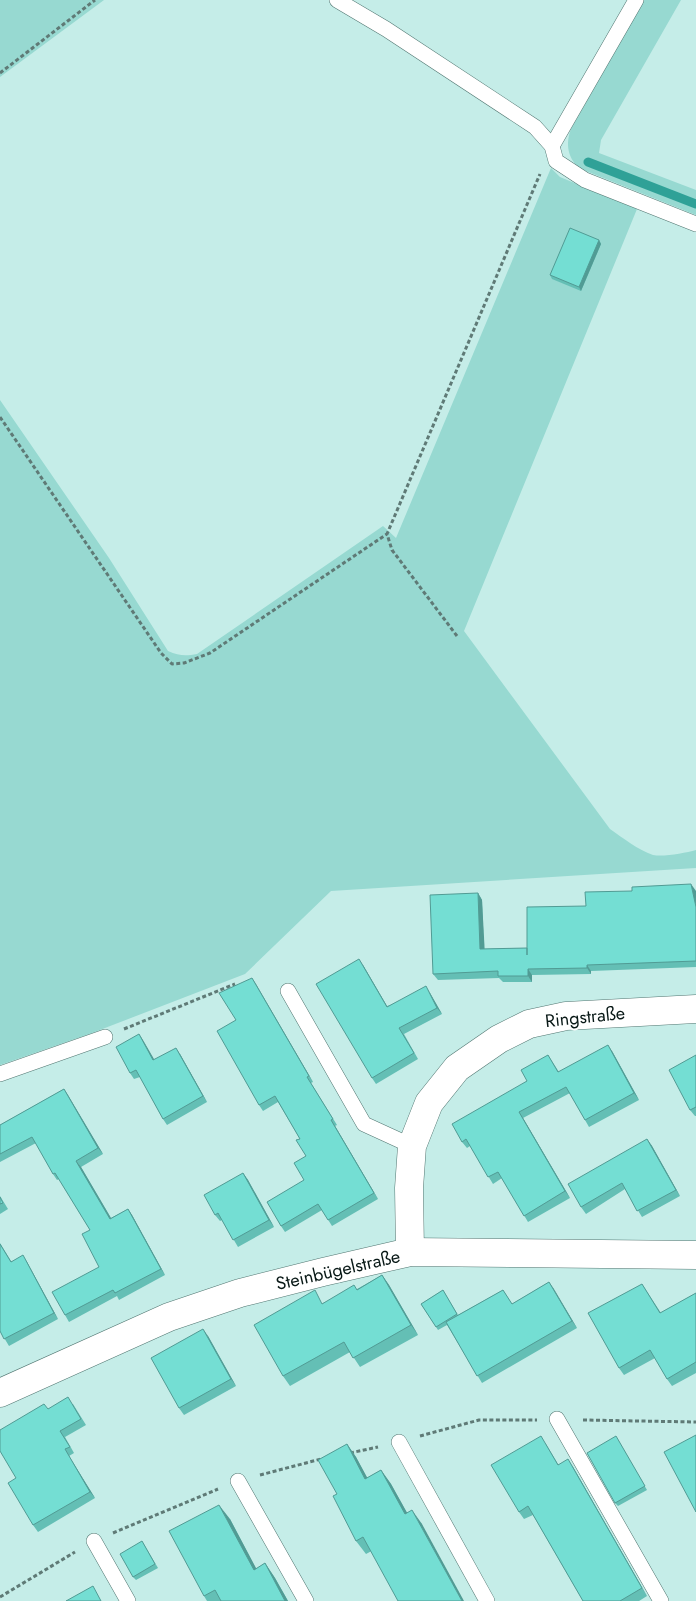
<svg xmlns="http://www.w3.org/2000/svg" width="696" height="1601" font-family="Jost,sans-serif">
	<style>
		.green { fill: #97d9d1 }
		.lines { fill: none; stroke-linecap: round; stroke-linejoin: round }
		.stream { stroke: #2fa197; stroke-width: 9 }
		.service-casing { stroke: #517671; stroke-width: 16 }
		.minor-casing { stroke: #517671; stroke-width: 29 }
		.path { stroke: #5f7a76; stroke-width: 3; stroke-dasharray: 4 2.5; stroke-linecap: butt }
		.service { stroke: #fff; stroke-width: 15 }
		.minor { stroke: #fff; stroke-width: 28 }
		.wall { fill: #64bfb5 }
		.shaded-wall { fill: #519b94 }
		.building { fill: #74ded3; stroke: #519b94 }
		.labels { text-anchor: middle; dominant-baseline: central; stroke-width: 4; stroke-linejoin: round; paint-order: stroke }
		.street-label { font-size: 18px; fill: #081816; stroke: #fff }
	</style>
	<rect width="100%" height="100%" fill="#c5ede8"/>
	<g class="green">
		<path d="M 0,0 L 104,0 L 0,77 Z"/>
		<path d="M 644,0 L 681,0 L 601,140 L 599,153 L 696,190 L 696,215 L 581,169 C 568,160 565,144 571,129 Z"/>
		<path d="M 551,168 L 560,177 L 637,209 L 464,631 L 610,829 C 623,838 638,850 653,855 C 664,857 685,853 696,850 L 696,868 L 331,891 L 245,974 L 92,1033 L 0,1065 L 0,400 L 109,558 L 168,651 C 179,656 186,656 197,654 L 383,526 L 396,538 Z"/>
	</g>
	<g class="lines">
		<path class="stream" d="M 588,162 L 696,204"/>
		<defs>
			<g id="service">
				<path d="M 337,0 L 386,29 L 535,127 L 552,146 L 556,161 L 585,180 L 696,224"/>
				<path d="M 552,146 L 636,0"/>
				<path d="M 288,991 L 364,1124 L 412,1146"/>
				<path d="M 0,1074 L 105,1037"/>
				<path d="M 557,1419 L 661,1601"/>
				<path d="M 399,1442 L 487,1601"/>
				<path d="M 238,1481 L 306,1601"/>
				<path d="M 94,1541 L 128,1601"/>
			</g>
			<g id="minor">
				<path d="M 410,1252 L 409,1188 L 412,1146 L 429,1103 L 457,1068 L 499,1039 L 529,1024 L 566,1016 L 696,1009"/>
				<path d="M 0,1393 L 169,1317 L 240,1293 L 323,1272 L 410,1252 L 696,1255"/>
			</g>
		</defs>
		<use href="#service" class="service-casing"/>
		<use href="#minor" class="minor-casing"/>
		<g class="path">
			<path d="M 0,73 L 95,0"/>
			<path d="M 0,417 L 161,653 L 172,664 L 184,663 L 210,653 L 387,534"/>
			<path d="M 457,636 L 392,550 L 387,534 L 540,174"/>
			<path d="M 124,1029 L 235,984"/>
			<path d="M 583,1420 L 696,1422"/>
			<path d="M 420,1436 L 479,1420 L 537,1420"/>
			<path d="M 350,1453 L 378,1447"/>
			<path d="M 260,1475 L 321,1459"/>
			<path d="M 113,1533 L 218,1489"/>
			<path d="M 0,1597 L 75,1552"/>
		</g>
		<use href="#service" class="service"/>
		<use href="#minor" class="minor"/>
	</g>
	<g class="wall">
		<path d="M 599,240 L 601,244 L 581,291 L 552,279 L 550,275 Z"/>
		<path d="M 696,891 L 696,967 L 591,971 L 591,974 L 532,975 L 532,982 L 503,982 L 499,978 L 438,980 L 433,974 L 478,893 L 482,900 L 484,949 L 527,948 L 586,906 Z"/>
		<path d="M 363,965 L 387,1006 L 430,993 L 442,1014 L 404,1034 L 418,1059 L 376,1084 L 372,1078 Z"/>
		<path d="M 252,978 L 313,1082 L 311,1083 L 337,1125 L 335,1126 L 378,1199 L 332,1226 L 322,1210 L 285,1232 L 281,1226 L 304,1180 L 306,1156 L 300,1139 L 278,1102 L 263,1111 L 259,1105 L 236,1020 Z"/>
		<path d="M 139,1034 L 154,1060 L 180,1054 L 207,1102 L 167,1125 L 163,1119 L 140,1077 L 134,1079 L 130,1073 Z"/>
		<path d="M 612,1051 L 639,1100 L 589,1127 L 585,1120 L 570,1093 L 523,1118 L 570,1198 L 528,1222 L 502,1178 L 493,1184 L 470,1146 L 467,1148 L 462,1142 L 527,1081 L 548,1055 L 559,1072 Z"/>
		<path d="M 696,1055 L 696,1116 L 695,1116 L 690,1110 Z"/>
		<path d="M 64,1089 L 103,1154 L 81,1167 L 111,1218 L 128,1209 L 132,1215 L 165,1275 L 119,1300 L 117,1296 L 69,1322 L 65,1315 L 99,1267 L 90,1230 L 59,1179 L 57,1180 L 53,1174 L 36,1143 L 0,1162 L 0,1125 Z"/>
		<path d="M 647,1139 L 652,1146 L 680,1196 L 642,1217 L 625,1189 L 586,1214 L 581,1207 Z"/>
		<path d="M 243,1173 L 248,1180 L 274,1227 L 238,1247 L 222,1220 L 220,1221 L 215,1215 Z"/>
		<path d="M 0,1196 L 8,1209 L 0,1214 Z"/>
		<path d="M 0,1243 L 11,1261 L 27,1262 L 58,1319 L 9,1346 L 0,1331 Z"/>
		<path d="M 382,1275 L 389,1285 L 418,1335 L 360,1367 L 350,1352 L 290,1386 L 283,1376 L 323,1303 L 357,1289 Z"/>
		<path d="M 549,1282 L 577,1328 L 482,1383 L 447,1325 L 438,1330 L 421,1304 L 443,1290 L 458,1315 L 503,1290 L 512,1304 Z"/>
		<path d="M 642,1284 L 661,1313 L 696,1293 L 696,1373 L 672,1386 L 667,1379 L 655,1358 L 624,1375 L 619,1368 Z"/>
		<path d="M 208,1336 L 236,1386 L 184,1415 L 179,1408 Z"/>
		<path d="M 73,1404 L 86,1425 L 65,1437 L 74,1453 L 69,1456 L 95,1498 L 38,1532 L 33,1525 L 16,1478 L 48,1409 Z"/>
		<path d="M 618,1440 L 647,1490 L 618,1506 L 615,1503 Z"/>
		<path d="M 347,1444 L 356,1457 L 367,1478 L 381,1470 L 391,1484 L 407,1513 L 422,1524 L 366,1554 L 356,1541 L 337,1494 Z"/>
		<path d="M 546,1444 L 558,1464 L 573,1467 L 647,1596 L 639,1601 L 583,1601 L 533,1515 L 524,1519 L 519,1512 Z"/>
		<path d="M 230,1519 L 256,1569 L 265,1563 L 275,1578 L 288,1601 L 207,1601 L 204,1596 Z"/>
		<path d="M 142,1541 L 158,1568 L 136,1580 L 133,1577 Z"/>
	</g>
	<g class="shaded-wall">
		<path d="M 599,240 L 601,244 L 581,291 L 579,287 Z"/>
		<path d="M 691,884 L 696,891 L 696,907 Z"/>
		<path d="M 478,893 L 482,900 L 485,956 L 480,949 Z"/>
		<path d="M 359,959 L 363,965 L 391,1013 L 387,1007 Z"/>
		<path d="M 587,965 L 591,971 L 591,974 L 587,968 Z"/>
		<path d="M 528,969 L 532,975 L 532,982 L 528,976 Z"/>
		<path d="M 252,978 L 256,984 L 313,1082 L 309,1076 Z"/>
		<path d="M 426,986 L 442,1014 L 437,1008 Z"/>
		<path d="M 139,1034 L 143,1040 L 158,1066 L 153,1060 Z"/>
		<path d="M 608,1045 L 612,1051 L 639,1100 L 634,1093 Z"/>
		<path d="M 176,1048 L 180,1054 L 207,1102 L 203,1096 Z"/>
		<path d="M 64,1089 L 68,1095 L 103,1154 L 98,1148 Z"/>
		<path d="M 519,1112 L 523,1118 L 570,1198 L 565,1191 Z"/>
		<path d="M 331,1120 L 335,1126 L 378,1199 L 374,1193 Z"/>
		<path d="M 647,1139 L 652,1146 L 680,1196 L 676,1190 Z"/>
		<path d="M 76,1161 L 81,1167 L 115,1225 L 110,1219 Z"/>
		<path d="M 243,1173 L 248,1180 L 274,1227 L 269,1220 Z"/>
		<path d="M 128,1209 L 132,1215 L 165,1275 L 161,1269 Z"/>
		<path d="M 23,1255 L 27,1262 L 58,1319 L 54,1313 Z"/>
		<path d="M 382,1275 L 389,1285 L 418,1335 L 411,1325 Z"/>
		<path d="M 549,1282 L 554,1289 L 577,1328 L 572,1321 Z"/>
		<path d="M 203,1329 L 208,1336 L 236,1386 L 231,1379 Z"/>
		<path d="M 347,1444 L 356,1457 L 375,1492 L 365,1479 Z"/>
		<path d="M 65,1449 L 69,1456 L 95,1498 L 90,1492 Z"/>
		<path d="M 568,1459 L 573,1467 L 647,1596 L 642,1588 Z"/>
		<path d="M 381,1470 L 391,1484 L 415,1527 L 405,1514 Z"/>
		<path d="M 219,1505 L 230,1519 L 265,1585 L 254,1570 Z"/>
		<path d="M 412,1510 L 422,1524 L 464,1601 L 462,1601 Z"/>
		<path d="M 265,1563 L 275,1578 L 288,1601 L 285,1601 Z"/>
	</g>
	<g class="building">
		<path d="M 570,228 L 599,240 L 579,287 L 550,275 Z"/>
		<path d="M 691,884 L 696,907 L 696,961 L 587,965 L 587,968 L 528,969 L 528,976 L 498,976 L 498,971 L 433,974 L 430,895 L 478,893 L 480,949 L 527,948 L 527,955 L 527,907 L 586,906 L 585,892 L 632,891 L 632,887 Z"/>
		<path d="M 359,959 L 387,1007 L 426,986 L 437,1008 L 399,1028 L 414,1053 L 372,1078 L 316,984 Z"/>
		<path d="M 252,978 L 309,1076 L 307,1077 L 333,1119 L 331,1120 L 374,1193 L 328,1220 L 318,1204 L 281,1226 L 267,1202 L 304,1180 L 294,1163 L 306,1156 L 296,1140 L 300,1139 L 275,1096 L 259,1105 L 217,1031 L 236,1020 L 219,993 Z"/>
		<path d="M 139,1034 L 153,1060 L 176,1048 L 203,1096 L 163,1119 L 136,1070 L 130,1073 L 116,1047 Z"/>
		<path d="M 608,1045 L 634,1093 L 585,1120 L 566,1087 L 519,1112 L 565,1191 L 524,1216 L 498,1172 L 488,1177 L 466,1139 L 462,1142 L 452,1124 L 527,1081 L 521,1070 L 548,1055 L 558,1072 Z"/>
		<path d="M 696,1055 L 696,1107 L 690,1110 L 669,1070 Z"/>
		<path d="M 64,1089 L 98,1148 L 76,1161 L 110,1219 L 128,1209 L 161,1269 L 115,1293 L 113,1290 L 65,1315 L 52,1292 L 99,1267 L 82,1234 L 90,1230 L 55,1173 L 53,1174 L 32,1137 L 0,1154 L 0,1125 Z"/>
		<path d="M 647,1139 L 676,1190 L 637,1211 L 622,1183 L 581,1207 L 568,1184 Z"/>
		<path d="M 243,1173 L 269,1220 L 233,1240 L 218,1213 L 215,1215 L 204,1195 Z"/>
		<path d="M 0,1197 L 3,1203 L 0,1204 Z"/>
		<path d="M 0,1244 L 11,1262 L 23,1255 L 54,1313 L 4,1339 L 0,1331 Z"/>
		<path d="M 382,1275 L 411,1325 L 353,1358 L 344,1342 L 283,1376 L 254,1325 L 315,1290 L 322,1304 L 354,1285 L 357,1290 Z"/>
		<path d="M 549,1282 L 572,1321 L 477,1376 L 446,1322 L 503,1290 L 512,1304 Z"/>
		<path d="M 642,1284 L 660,1313 L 696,1293 L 696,1362 L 667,1379 L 650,1350 L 619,1368 L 588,1313 Z"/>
		<path d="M 443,1290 L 457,1314 L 436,1327 L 421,1304 Z"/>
		<path d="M 203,1329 L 231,1379 L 179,1408 L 151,1358 Z"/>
		<path d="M 68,1397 L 81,1419 L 60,1431 L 70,1447 L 65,1449 L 90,1492 L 33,1525 L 8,1483 L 16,1478 L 0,1451 L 0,1430 L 44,1404 L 48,1409 Z"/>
		<path d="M 696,1435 L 696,1512 L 664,1452 Z"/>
		<path d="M 541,1436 L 558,1465 L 568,1459 L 642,1588 L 620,1601 L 583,1601 L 528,1506 L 519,1512 L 491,1465 Z"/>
		<path d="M 616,1436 L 645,1486 L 615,1503 L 587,1453 Z"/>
		<path d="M 347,1444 L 365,1479 L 381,1470 L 405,1514 L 412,1510 L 462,1601 L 398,1601 L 363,1537 L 356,1541 L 333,1496 L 337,1494 L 318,1460 Z"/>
		<path d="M 219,1505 L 254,1570 L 265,1563 L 285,1601 L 221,1601 L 215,1590 L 204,1596 L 169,1531 Z"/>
		<path d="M 142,1541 L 155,1564 L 133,1577 L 120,1554 Z"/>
		<path d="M 93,1586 L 101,1601 L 66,1601 Z"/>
	</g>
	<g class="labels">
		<g class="street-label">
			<text transform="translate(585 1017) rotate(-6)">Ringstraße</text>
			<text transform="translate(338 1270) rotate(-13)">Steinbügelstraße</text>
		</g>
	</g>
</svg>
